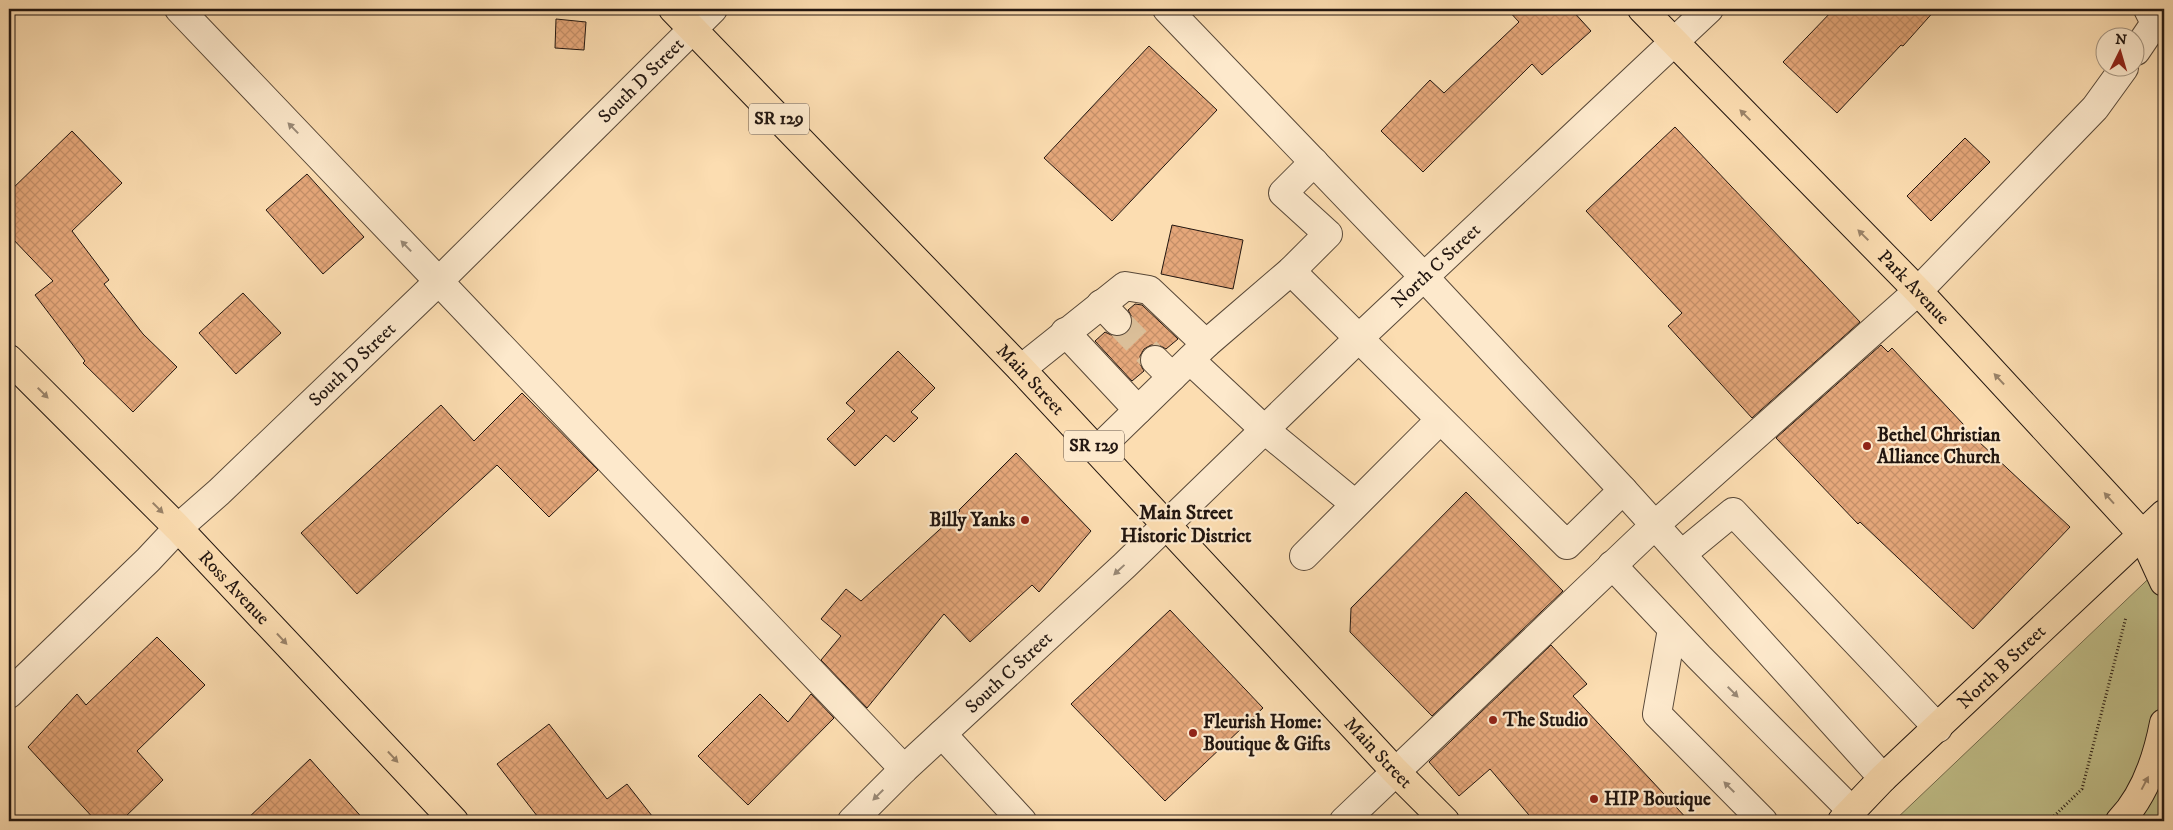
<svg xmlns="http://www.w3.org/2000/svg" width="2173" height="830" font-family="'IM FELL DW Pica',serif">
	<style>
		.green { fill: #c1c08a; stroke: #726b4d }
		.building { fill: url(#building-cross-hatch); stroke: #221610 }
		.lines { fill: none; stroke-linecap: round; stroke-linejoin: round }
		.minor-tunnel { stroke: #dbbf99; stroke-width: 28; stroke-dasharray: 28 14; stroke-linecap: butt }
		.minor-casing { stroke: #584838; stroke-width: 30 }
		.major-casing { stroke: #221610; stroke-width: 30 }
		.path { stroke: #221610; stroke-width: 3; stroke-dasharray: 1 2.5; stroke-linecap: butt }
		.minor { stroke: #fde9cc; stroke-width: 28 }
		.major { stroke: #fcddb1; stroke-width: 28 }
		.oneway { fill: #9a8369 }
		.oneway2 { fill: #9a8a77 }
		.poi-dot { fill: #8f2418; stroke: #fde9cc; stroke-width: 2 }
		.labels { text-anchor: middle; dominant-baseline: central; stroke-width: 4.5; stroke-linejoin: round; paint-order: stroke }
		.shield { fill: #fde9cc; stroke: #645548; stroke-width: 1 }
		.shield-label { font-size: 18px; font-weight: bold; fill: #221610 }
		.street-label { font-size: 19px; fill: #221610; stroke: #fde9cc }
		.poi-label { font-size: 19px; font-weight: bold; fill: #221610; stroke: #fde9cc; text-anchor: start }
		.neighbourhood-label { font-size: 20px; font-weight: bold; fill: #221610; stroke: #fde9cc }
	</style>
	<defs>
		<pattern id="building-cross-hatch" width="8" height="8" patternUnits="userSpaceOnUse" patternTransform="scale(1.25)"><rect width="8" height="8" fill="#e5a77a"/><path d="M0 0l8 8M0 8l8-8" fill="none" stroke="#c48f68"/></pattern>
	</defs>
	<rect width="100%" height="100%" fill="#fcddb1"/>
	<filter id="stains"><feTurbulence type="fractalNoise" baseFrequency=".004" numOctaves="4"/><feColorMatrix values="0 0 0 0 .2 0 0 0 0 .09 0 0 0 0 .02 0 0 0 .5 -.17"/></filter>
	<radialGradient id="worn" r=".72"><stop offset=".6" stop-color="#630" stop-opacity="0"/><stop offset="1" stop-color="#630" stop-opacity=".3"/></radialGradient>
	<path class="green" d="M 2164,564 L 2164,821 L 1894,821 Z"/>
	<g class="building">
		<path d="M 1507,9 L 1571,9 L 1591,31 L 1542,75 L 1532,64 L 1423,172 L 1381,131 L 1430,80 L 1444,93 L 1519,22 Z"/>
		<path d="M 1834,9 L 1936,9 L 1903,46 L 1901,45 L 1837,113 L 1783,62 Z"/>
		<path d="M 556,19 L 586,22 L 584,50 L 555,48 Z"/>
		<path d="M 1149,46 L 1217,110 L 1112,221 L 1044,158 Z"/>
		<path d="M 1675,127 L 1860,322 L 1752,418 L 1668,326 L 1682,313 L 1586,211 Z"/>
		<path d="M 72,131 L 122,183 L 72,231 L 109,280 L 104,284 L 143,334 L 177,367 L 133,412 L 83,363 L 85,361 L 35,295 L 53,281 L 9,235 L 9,192 Z"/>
		<path d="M 1965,138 L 1990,162 L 1931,221 L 1907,196 Z"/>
		<path d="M 307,174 L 364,237 L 323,274 L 266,210 Z"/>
		<path d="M 1172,225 L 1243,240 L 1233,289 L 1161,274 Z"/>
		<path d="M 243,293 L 281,333 L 236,374 L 199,333 Z"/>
		<path d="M 1135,304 L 1142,305 L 1178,339 L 1166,349 L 1159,345 L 1151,345 L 1144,349 L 1140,356 L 1140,364 L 1144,371 L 1132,381 L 1095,341 L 1105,332 L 1113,336 L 1120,336 L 1127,333 L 1132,325 L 1132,317 L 1128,310 Z"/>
		<path d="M 1881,345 L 1888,352 L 1892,348 L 1964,425 L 1962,426 L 2070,527 L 1973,629 L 1860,522 L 1858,524 L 1776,438 Z"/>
		<path d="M 898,351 L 935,388 L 911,412 L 918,418 L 894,442 L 886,435 L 855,466 L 827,439 L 855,411 L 846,403 Z"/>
		<path d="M 522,393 L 598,470 L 549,517 L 497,465 L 357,594 L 301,533 L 441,405 L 474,441 Z"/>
		<path d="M 1016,453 L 1091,531 L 1039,592 L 1032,585 L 970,642 L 944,614 L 867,708 L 821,660 L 841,636 L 821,619 L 846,589 L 861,601 L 960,511 L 959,510 Z"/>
		<path d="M 1466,492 L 1563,591 L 1432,716 L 1350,632 L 1351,608 Z"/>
		<path d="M 1170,610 L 1263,708 L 1165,801 L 1071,704 Z"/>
		<path d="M 157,637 L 205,685 L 137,751 L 163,780 L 121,821 L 96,821 L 28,747 L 77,694 L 86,705 Z"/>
		<path d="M 1551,645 L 1587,684 L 1573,696 L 1689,821 L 1534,821 L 1490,769 L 1459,796 L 1429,762 Z"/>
		<path d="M 760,694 L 788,722 L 811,694 L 834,718 L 748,805 L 698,756 Z"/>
		<path d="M 549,724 L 607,799 L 627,784 L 656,821 L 541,821 L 497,764 Z"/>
		<path d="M 310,759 L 365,821 L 245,821 Z"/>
	</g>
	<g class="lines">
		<path class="minor-tunnel" d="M 1117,321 L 1155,360"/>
		<defs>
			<g id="minor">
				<path d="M 179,9 L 904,769"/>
				<path d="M 1167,9 L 1424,277 L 1623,490 L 1883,778"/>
				<path d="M 2136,51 L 2155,23 L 2148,9"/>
				<path d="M 1291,271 L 1567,545 L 1623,490"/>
				<path d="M 1101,304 L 1117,321"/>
				<path d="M 1065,332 L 1138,410"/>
				<path d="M 1206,344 L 1291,271 L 1328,234 L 1283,193 L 1314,162"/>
				<path d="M 1155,360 L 1172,377"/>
				<path d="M 1190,360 L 1265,430 L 1355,504"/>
				<path d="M 1021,369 L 1125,286 L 1149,290 L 1206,344 L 1097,450"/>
				<path d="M 1682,554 L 1733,512 L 1938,728"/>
				<path d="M 1304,556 L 1440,420"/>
				<path d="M 1612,565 L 1699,657 L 1852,811"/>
				<path d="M 1672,629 L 1657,714 L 1763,821"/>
				<path id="s1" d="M 9,694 L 148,560 L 178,528 L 219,492 L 439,281 L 713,9"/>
				<path d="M 942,734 L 1022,821"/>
				<path id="s2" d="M 852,821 L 904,769 L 1125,565 L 1358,339 L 1709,9"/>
				<path d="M 1344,821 L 1655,525 L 1918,291 L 2095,108 L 2124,68"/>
			</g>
			<g id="major">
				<path id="s3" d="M 673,9 L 1021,369 L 1395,771 L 1445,821"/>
				<path id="s4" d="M 1642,9 L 1918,291 L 2110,499 L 2142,534 L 2164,582"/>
				<path id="s5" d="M 9,359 L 178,528 L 454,821"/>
				<path id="s6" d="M 1842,821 L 1883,778 L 2164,514"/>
				<path d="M 2120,821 C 2145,795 2157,759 2164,723"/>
			</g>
		</defs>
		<use href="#minor" class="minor-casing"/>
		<use href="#major" class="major-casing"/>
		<path class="path" d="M 2049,821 L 2082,789 L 2126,617"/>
		<use href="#minor" class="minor"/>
		<use href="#major" class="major"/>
	</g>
	<defs><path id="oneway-solid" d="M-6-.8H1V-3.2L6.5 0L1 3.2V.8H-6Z" transform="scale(1.25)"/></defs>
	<g class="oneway">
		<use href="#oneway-solid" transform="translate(1745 115) rotate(-135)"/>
		<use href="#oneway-solid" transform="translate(1863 235) rotate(-135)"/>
		<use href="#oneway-solid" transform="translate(1999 379) rotate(-133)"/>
		<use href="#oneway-solid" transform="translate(43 393) rotate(45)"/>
		<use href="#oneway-solid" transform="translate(2109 498) rotate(-132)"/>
		<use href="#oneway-solid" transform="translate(158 508) rotate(45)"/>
		<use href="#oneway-solid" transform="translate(282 639) rotate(47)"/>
		<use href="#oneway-solid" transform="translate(393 757) rotate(47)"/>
		<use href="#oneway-solid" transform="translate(2145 783) rotate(-62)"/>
	</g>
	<g class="oneway2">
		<use href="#oneway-solid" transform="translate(293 128) rotate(-134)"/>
		<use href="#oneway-solid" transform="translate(406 246) rotate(-134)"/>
		<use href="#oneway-solid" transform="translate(1119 570) rotate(137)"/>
		<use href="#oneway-solid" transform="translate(1733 692) rotate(45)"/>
		<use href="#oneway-solid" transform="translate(1729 787) rotate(-135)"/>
		<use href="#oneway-solid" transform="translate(878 795) rotate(135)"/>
	</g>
	<g class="poi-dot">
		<circle cx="1867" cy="446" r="5"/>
		<circle cx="1025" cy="520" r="5"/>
		<circle cx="1493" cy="720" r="5"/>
		<circle cx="1193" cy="733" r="5"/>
		<circle cx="1594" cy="799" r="5"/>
	</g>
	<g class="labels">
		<g class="shield">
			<rect x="749" y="103.5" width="60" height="31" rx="4"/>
			<rect x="1064" y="430.5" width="60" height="31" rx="4"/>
		</g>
		<g class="shield-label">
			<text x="779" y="119">SR 129</text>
			<text x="1094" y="446">SR 129</text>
		</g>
		<g class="street-label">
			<text stroke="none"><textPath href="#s1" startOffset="881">South D Street</textPath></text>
			<text stroke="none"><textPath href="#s2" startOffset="806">North C Street</textPath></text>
			<text stroke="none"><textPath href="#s4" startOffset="389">Park Avenue</textPath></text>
			<text stroke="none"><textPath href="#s1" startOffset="476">South D Street</textPath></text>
			<text stroke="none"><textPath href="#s3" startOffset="515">Main Street</textPath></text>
			<text stroke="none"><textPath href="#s5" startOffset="321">Ross Avenue</textPath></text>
			<text stroke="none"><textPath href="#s6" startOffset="222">North B Street</textPath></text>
			<text stroke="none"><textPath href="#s2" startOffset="216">South C Street</textPath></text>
			<text stroke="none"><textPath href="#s3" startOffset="1025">Main Street</textPath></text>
		</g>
		<g class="poi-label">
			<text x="1877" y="435">Bethel Christian<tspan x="1877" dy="22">Alliance Church</tspan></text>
			<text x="1015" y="520" text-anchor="end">Billy Yanks</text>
			<text x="1503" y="720">The Studio</text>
			<text x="1203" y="722">Fleurish Home:<tspan x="1203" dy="22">Boutique &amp; Gifts</tspan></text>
			<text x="1604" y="799">HIP Boutique</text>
		</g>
		<g class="neighbourhood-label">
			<text x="1186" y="513">Main Street<tspan x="1186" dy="23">Historic District</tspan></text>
		</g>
	</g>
	<rect width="2173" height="830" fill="none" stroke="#fcddb1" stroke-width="30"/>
	<rect x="10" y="10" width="2153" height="810" fill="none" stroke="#221610" stroke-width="2.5"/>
	<rect x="15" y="15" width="2143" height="800" fill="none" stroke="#221610"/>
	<g transform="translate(2120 52) rotate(5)"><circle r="24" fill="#fde9cc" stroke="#a59581"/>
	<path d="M0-4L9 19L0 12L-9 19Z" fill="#8f2418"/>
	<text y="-8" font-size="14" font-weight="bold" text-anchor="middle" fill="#221610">N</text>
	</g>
	<rect width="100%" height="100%" filter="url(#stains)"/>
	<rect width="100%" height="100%" fill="url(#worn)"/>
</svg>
